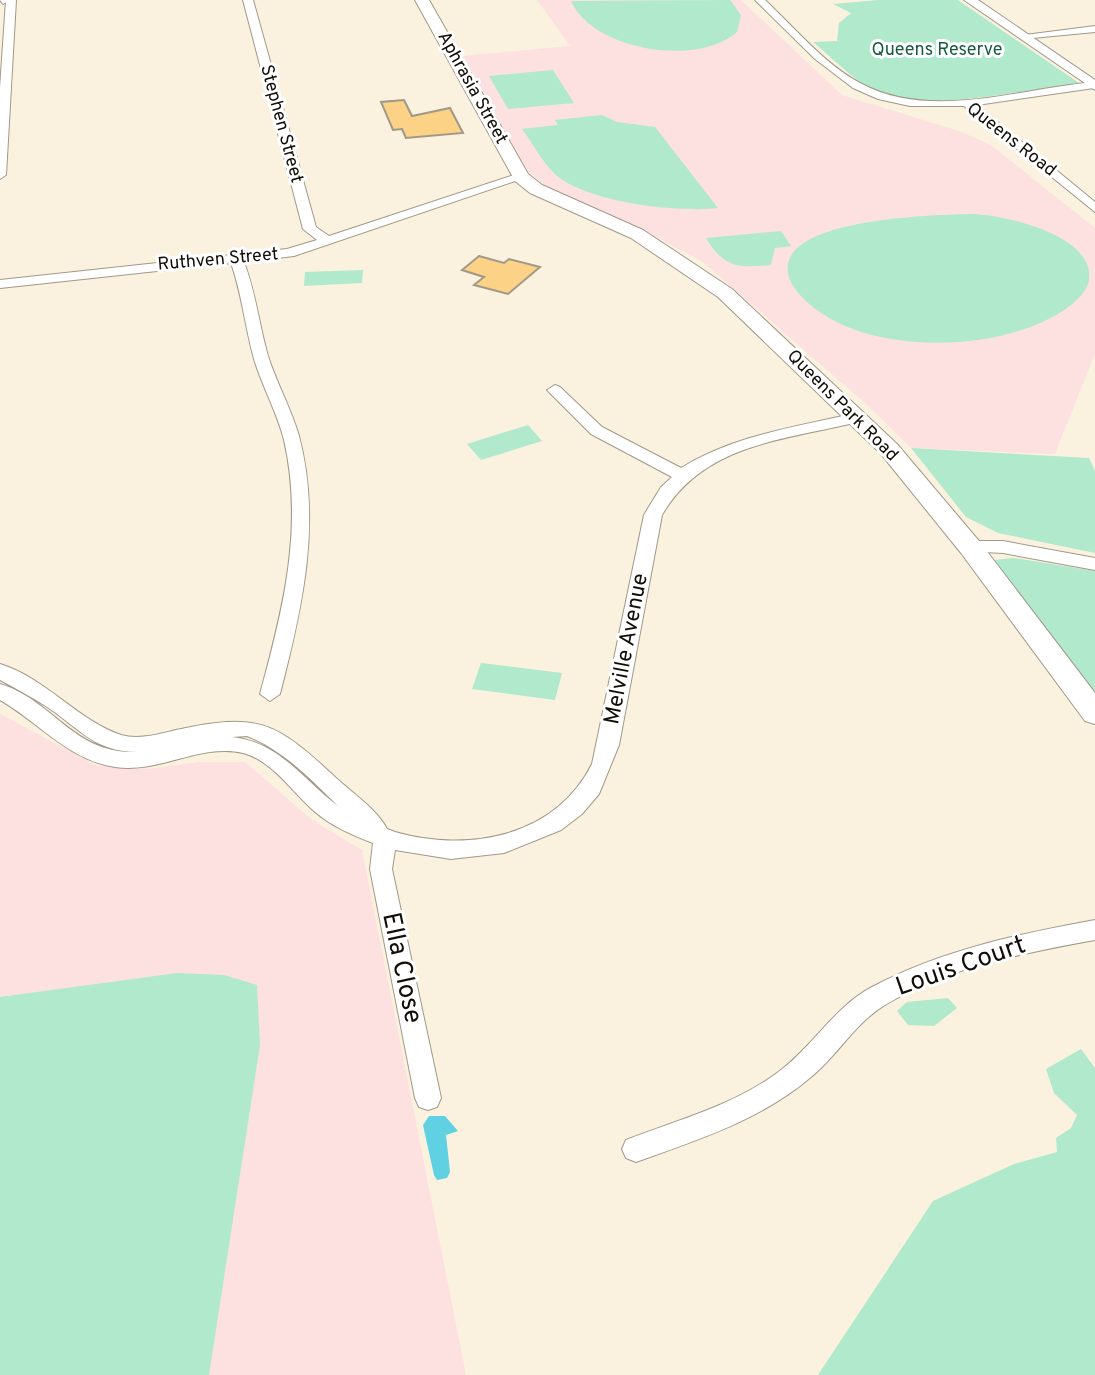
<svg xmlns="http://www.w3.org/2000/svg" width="1095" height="1375" font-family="Overpass,sans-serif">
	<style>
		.education { fill: #fce1e0 }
		.green { fill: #b0e9cb }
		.water { fill: #5fd1e2 }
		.building { fill: #fbd286; stroke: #a19887; stroke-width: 2 }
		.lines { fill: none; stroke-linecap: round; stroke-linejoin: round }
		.minor-casing { stroke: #a29888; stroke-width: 2 }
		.tertiary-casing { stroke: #a29888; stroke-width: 2 }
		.secondary-casing { stroke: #a29888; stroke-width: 2 }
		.minor { fill: #fff; fill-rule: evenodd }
		.tertiary { fill: #fff; fill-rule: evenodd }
		.secondary { fill: #fff; fill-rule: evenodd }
		.labels { text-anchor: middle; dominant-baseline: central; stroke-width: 6; stroke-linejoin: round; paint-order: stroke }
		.far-park-label { font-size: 18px; fill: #165a3f; stroke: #fff }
		.far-street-label { font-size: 18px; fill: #110e08; stroke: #fff }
		.street-label { font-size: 22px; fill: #110e08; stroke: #fff }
		.near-street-label { font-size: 26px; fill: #110e08; stroke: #fff }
	</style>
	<rect width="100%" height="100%" fill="#fbf1df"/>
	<g class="education">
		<path d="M 537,0 L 741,0 L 842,95 L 959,131 L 991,145 L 1095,228 L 1095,354 L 1055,454 L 911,448 L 866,404 L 703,262 L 637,227 L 548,188 L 527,170 L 463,56 L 570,46 Z"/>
		<path d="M 0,714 L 97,766 L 148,769 L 199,762 L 245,762 L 312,820 L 362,850 L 466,1375 L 0,1375 Z"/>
	</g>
	<g class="green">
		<path d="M 730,0 L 741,15 L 737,32 C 698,67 593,51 571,1 Z"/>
		<path d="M 879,0 L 958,0 L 1079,83 C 1030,89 933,111 888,96 C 858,86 836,61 813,42 L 837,41 L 839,23 L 851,13 L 833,4 Z"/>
		<path d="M 553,70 L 574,103 L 508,109 L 489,76 Z"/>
		<path d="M 602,115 L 617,122 L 655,127 L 718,208 C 678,213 578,202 551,170 C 540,158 532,142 522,129 L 558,125 L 555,120 Z"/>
		<path d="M 972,214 C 1003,215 1095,234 1089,280 C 1085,300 1058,315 1040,323 C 975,352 856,353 803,298 C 793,289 784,274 789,260 C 804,218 934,215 972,214 Z"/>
		<path d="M 781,231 L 791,246 L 775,248 L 771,265 C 738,268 724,268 706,238 Z"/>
		<path d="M 363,270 L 362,283 L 304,286 L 305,272 Z"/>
		<path d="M 528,425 L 542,441 L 481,460 L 467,444 Z"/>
		<path d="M 911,448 L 1089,458 L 1095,471 L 1095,553 L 998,533 L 966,517 Z"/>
		<path d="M 1014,558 L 1095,571 L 1095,714 L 1056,664 L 994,560 Z"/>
		<path d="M 481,663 L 562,673 L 555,700 L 472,689 Z"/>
		<path d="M 177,973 L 224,975 L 257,985 L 260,1045 L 209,1375 L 0,1375 L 0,997 Z"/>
		<path d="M 948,998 L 957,1008 L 934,1026 L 908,1025 L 897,1011 L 907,1002 Z"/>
		<path d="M 1081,1049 L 1095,1068 L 1095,1375 L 818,1375 L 933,1201 L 1014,1164 L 1057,1152 L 1056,1138 L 1071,1128 L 1077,1115 L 1054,1093 L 1046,1069 Z"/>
	</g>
	<path class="water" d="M 429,1116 L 445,1116 L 458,1131 L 446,1135 L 450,1172 L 447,1178 L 437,1180 L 434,1175 L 423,1125 Z"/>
	<g class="building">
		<path d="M 404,100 L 412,116 L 450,108 L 463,133 L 406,138 L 402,129 L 393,130 L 381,102 Z"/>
		<path d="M 479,256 L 504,263 L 509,259 L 540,267 L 508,294 L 474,285 L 484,277 L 462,270 Z"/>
	</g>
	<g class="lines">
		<defs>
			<g id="minor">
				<path d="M 6,0 L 16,0 L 6,175 L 0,179 L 0,88 Z"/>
				<path d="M 243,0 L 253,0 L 316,227 L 329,236 L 517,174 L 527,177 L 294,256 L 244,262 C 256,293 259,325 268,356 C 277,384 291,408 299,436 C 322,523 302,609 280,694 L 270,701 L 260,694 C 283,610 304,527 284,440 C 277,412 262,386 254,359 C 245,327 242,294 231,263 L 0,288 L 0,280 L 287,249 L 317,240 L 303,229 Z"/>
				<path d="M 755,0 L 765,0 C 796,29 825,65 862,84 C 932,121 1021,88 1095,82 L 1094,88 L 977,105 L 1095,202 L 1095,212 L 964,106 L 910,106 L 878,99 L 853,88 L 815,59 Z"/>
				<path d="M 1095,26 L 1095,32 L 1022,39 L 1017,36 Z"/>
				<path d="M 555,385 L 560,387 L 602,427 L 681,468 C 734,435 796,427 856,413 L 864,418 L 862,421 C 788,440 704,442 662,515 L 619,745 L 599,794 L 582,814 L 561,830 L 504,853 L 451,859 L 395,850 L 392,869 L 441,1098 L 437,1107 L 428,1110 L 419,1107 L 415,1098 L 370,869 L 373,843 C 352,835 331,826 314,811 C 292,792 273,761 243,753 C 200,743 158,774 115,767 C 68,760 40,723 0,700 L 0,684 C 54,700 73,755 138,752 C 92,752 78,726 44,705 C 30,696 15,688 0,680 L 0,664 C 46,678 77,720 121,735 C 139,740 159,734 176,730 C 257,712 275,721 335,777 C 351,792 378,810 387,829 L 395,832 C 469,853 555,837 592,764 L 644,515 L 661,487 L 672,477 L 591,434 L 547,390 ZM 247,736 C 285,751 310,779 338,806 C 303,780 280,742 232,737 Z"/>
				<path d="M 970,541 L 1003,541 L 1095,558 L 1095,570 L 1003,553 L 964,551 L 961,547 Z"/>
				<path d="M 1095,920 L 1095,940 C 1024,953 948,967 885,1005 C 855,1023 838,1055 811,1077 C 761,1120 697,1140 636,1162 L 626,1158 L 622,1149 L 626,1140 C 678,1120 732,1106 777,1073 C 812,1048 834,1007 872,987 C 941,950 1019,934 1095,920 Z"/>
			</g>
			<path id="tertiary" d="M 964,0 L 978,0 L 1095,80 L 1095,90 Z"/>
			<g id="secondary">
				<path d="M 0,0 L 10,0 L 3,4 Z"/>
				<path d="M 415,0 L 429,0 L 528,174 L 542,185 L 643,230 L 732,289 L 897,444 L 979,541 L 1095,693 L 1095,724 L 1085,721 L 961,553 L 881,454 L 718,297 L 631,238 L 530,193 L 515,181 Z"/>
			</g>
		</defs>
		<use href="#minor" class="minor-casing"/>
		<use href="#tertiary" class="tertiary-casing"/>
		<use href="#secondary" class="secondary-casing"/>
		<use href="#minor" class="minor"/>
		<use href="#tertiary" class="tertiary"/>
		<use href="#secondary" class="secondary"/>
	</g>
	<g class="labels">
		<g class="far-park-label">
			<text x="937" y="50">Queens Reserve</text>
		</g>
		<g class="far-street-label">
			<text transform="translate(472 88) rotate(61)">Aphrasia Street</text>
			<text transform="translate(281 124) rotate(75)">Stephen Street</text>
			<text transform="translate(1011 140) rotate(38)">Queens Road</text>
			<text transform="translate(218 260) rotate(-5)">Ruthven Street</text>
			<text transform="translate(842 406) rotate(45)">Queens Park Road</text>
		</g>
		<g class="street-label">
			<text transform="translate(627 649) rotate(-79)">Melville Avenue</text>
		</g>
		<g class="near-street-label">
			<text transform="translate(961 967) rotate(-19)">Louis Court</text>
			<text transform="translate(401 968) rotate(78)">Ella Close</text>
		</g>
	</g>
</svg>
